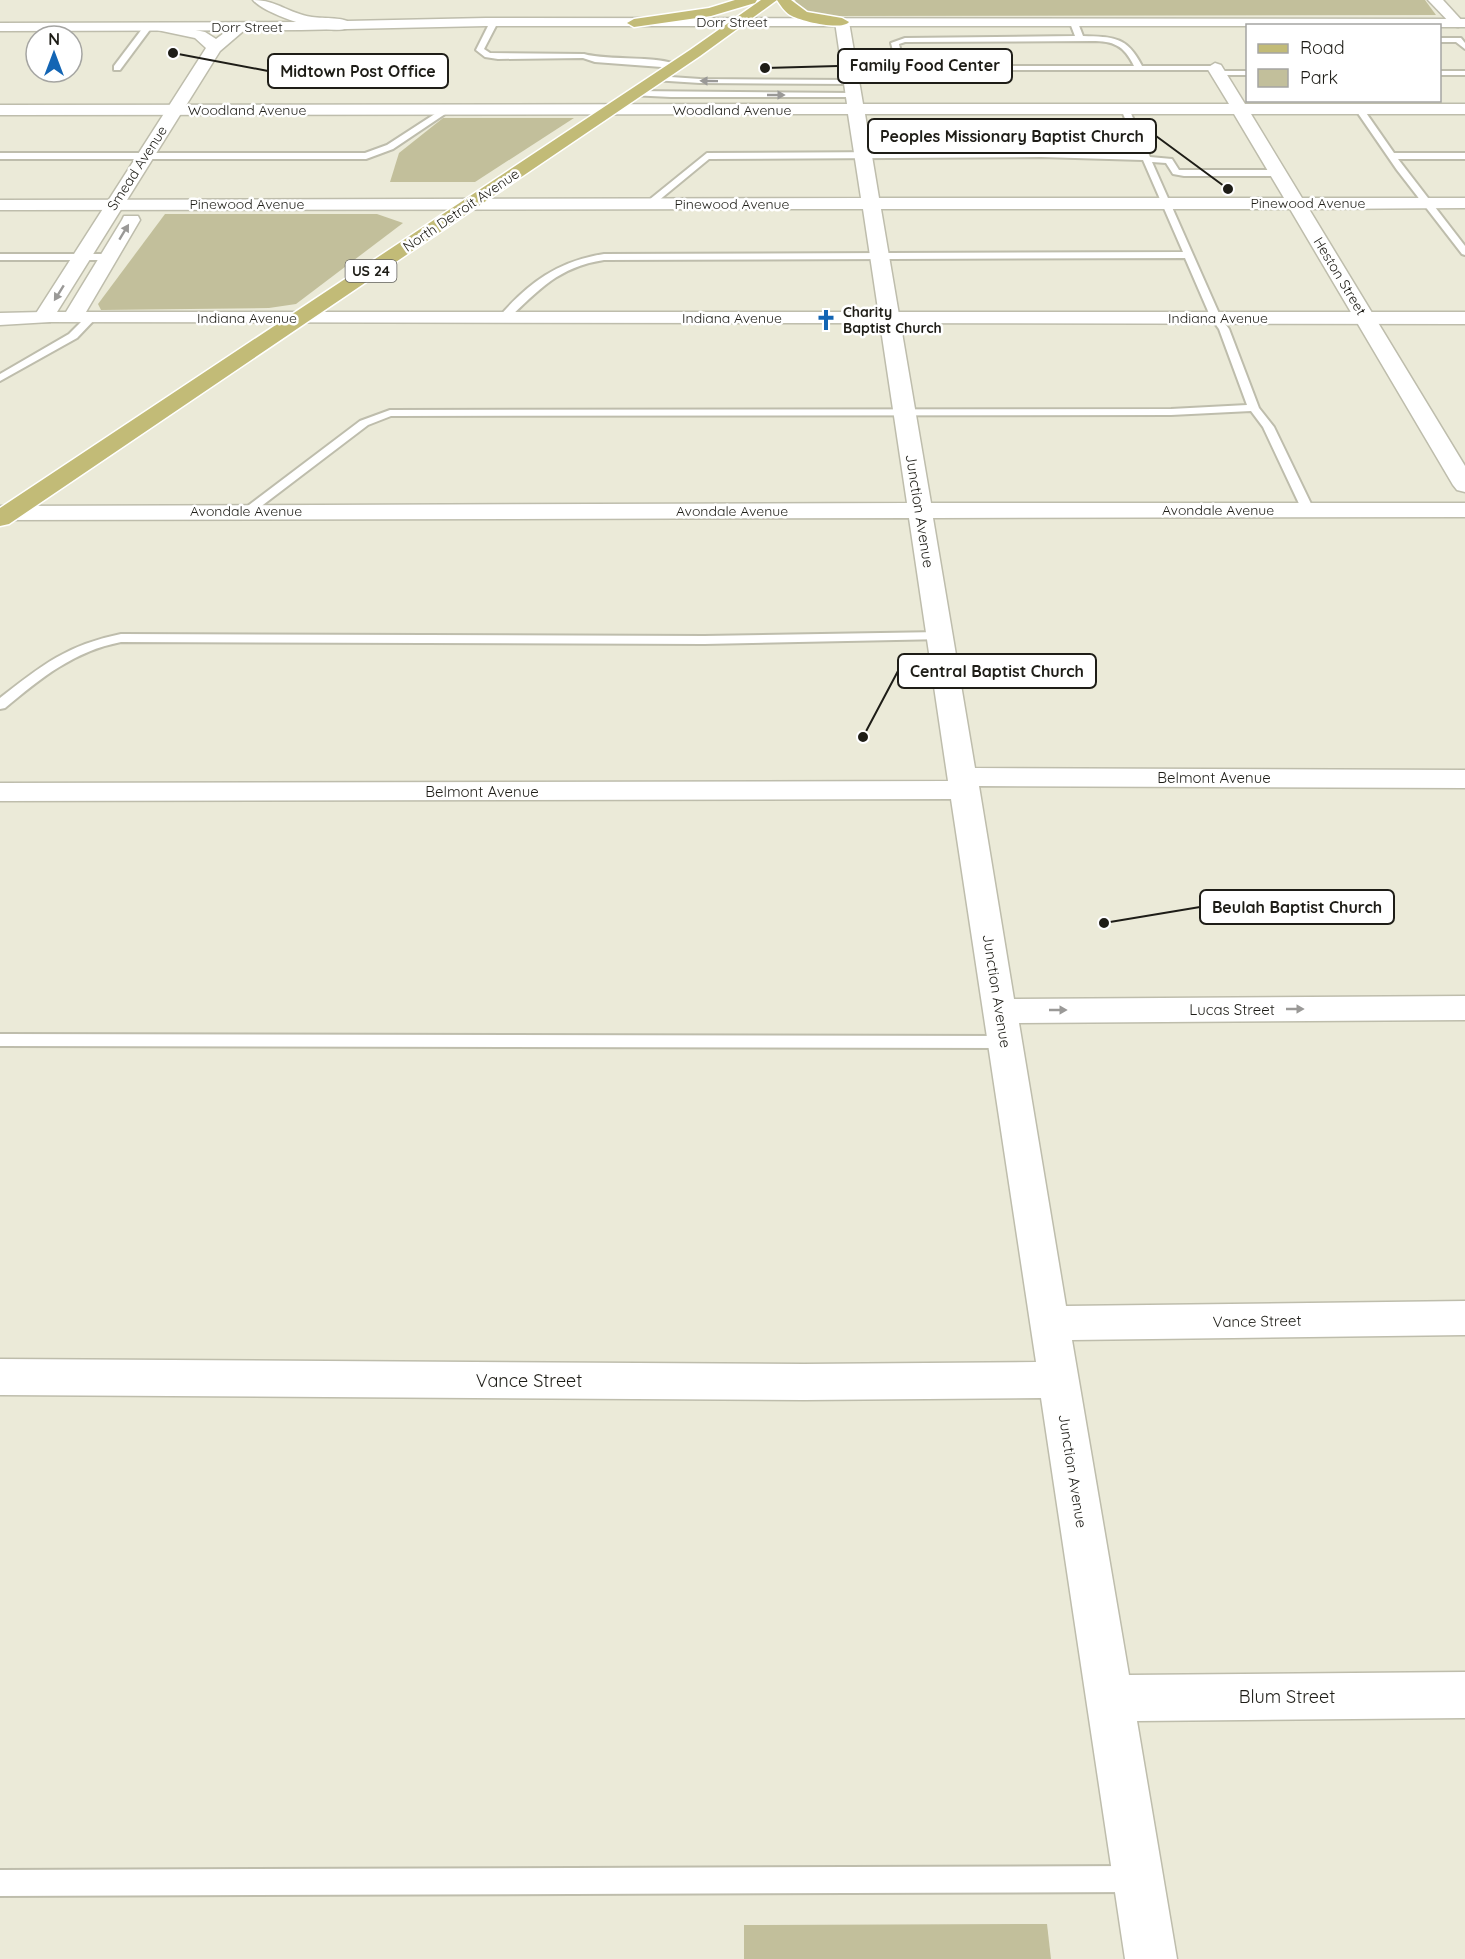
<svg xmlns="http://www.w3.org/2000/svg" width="1465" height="1959" font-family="Quicksand,sans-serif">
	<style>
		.green { fill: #c2bf9b }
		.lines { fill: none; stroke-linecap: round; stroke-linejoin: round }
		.service-casing { stroke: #bebdac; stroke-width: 4 }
		.minor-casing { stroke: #bebdac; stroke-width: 3 }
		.tertiary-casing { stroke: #bebdac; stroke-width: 3 }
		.secondary-casing { stroke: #bebdac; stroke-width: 3 }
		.primary-casing { stroke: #fff; stroke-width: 3 }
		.service { fill: #fff; fill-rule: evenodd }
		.minor { fill: #fff; fill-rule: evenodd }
		.tertiary { fill: #fff; fill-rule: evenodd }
		.secondary { fill: #fff; fill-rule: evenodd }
		.primary { fill: #c2bb77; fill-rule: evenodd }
		.oneway { fill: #9a9997 }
		.labels { text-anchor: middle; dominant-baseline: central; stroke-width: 5; stroke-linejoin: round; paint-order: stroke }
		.far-street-label { font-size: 14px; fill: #1e1d17; stroke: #fff }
		.shield { fill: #fff; stroke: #62615d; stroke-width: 1.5 }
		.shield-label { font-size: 14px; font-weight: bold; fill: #1e1d17 }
		.far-poi-label { font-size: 14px; font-weight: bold; fill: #1e1d17; stroke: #fff; text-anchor: start }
		.street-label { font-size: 15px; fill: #1e1d17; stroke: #fff }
		.near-street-label { font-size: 18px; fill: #1e1d17; stroke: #fff }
		.leader { fill: none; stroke: #1e1d17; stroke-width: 2 }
		.callout-dot { fill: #1e1d17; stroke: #fff; stroke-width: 2 }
		.callout { fill: #fff; stroke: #1e1d17; stroke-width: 2 }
		.callout-label { font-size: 16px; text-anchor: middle; font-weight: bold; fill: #1e1d17 }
	</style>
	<rect width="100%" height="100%" fill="#ebead8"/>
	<g class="green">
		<path d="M 795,0 L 1425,0 L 1436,15 L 824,16 L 807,13 L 797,6 Z"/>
		<path d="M 443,118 L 574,118 L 475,182 L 390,182 L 399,153 Z"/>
		<path d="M 165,214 L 377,214 L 403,223 L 296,304 L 269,308 L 101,310 L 98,304 Z"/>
		<path d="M 1047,1924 L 1051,1959 L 744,1959 L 744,1925 Z"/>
	</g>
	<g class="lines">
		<defs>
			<g id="service">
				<path d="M 494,20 L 498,22 L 484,49 L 490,53 L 584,54 C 608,61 661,55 679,66 L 675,68 L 595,62 L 583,58 L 498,59 L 485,57 L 476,50 L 490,22 Z"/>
				<path d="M 1074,21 L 1078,23 L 1083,36 C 1113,37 1127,36 1142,66 L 1215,66 L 1219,68 L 1215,70 L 849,70 L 845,68 L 849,66 L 897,66 L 891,43 L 905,38 L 1075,36 L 1070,23 ZM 1092,41 C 1113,41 1124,45 1134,66 L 904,66 L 899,44 L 905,42 Z"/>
				<path d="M 145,25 L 152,27 L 120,70 L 114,70 L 114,66 Z"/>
				<path d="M 1440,38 L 1461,38 L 1465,43 L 1465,49 L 1456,42 L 1440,42 Z"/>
				<path d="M 1219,71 L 1248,71 L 1248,75 L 1216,75 L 1215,73 Z"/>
				<rect x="1440" y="71" width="25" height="4"/>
				<path d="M 656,76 L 700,79 L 852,80 L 856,82 L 852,84 L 700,83 L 653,80 L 652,78 Z"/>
				<path d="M 633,91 L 854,93 L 858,95 L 854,97 L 671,97 L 630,95 L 630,91 Z"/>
				<path d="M 1125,107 L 1129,109 L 1150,157 L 1172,159 L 1179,170 L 1278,170 L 1282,173 L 1278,176 L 1184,176 L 1173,174 L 1166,163 L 1152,162 L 1221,318 L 1229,329 L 1259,408 L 1274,427 L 1314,510 L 1312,513 L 1304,513 L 1302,510 L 1263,427 L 1251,411 L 1171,415 L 391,416 L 368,425 L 251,514 L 247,515 L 241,511 L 360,421 L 390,410 L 1171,409 L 1247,405 L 1219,329 L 1211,318 L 1185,258 L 604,260 C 558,267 539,290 507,320 L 498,318 C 528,283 558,261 604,254 L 1183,252 L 1143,160 L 1041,157 L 709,159 L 652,206 L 644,204 L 707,153 L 1041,151 L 1140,154 L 1121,109 Z"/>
				<path d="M 1356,107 L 1362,107 L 1394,153 L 1465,153 L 1465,159 L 1398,159 L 1465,246 L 1465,255 L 1462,254 L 1397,170 L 1355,109 Z"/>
				<path d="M 444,108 L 451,110 L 393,149 L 366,159 L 0,159 L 0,153 L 365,153 L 387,145 Z"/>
				<path d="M 0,254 L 109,254 L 114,257 L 109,260 L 0,260 Z"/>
				<path d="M 87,316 L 96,318 L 77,338 L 0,381 L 0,374 L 69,334 Z"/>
				<path d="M 940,632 L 945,633 L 947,636 L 945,639 L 704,644 L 121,642 C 74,651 41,678 5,708 L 0,709 L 0,698 C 42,665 67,645 121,634 L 704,636 Z"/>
				<path d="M 0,1034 L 1005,1036 L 1011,1037 L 1014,1042 L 1011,1047 L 1005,1048 L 0,1046 Z"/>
				<path d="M 1135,1866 L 1144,1870 L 1148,1879 L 1144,1888 L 1135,1892 L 0,1896 L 0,1870 Z"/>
			</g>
			<g id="minor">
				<path d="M 253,0 C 276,0 288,13 312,17 C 324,19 345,16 353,25 C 340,40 266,16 253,0 Z"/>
				<path d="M 1428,0 L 1443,0 L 1465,24 L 1458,27 L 1453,26 Z"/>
				<path d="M 842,18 L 849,22 L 863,104 L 1229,104 L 1207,68 L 1215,63 L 1221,65 L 1245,104 L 1465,104 L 1465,114 L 1251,114 L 1302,198 L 1465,198 L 1465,208 L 1309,209 L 1465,466 L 1465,492 L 1457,490 L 1453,485 L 1290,209 L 881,209 L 931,503 L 1465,503 L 1465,517 L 933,518 L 975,768 L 1465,770 L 1465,788 L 979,786 L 1014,999 L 1465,996 L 1465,1020 L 1019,1023 L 1066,1306 L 1465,1301 L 1465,1335 L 1072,1340 L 1129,1675 L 1465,1672 L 1465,1718 L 1137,1721 L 1177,1959 L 1125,1959 L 1041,1398 L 804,1400 L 0,1395 L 0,1359 L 804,1364 L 1036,1362 L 951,799 L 0,801 L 0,783 L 948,781 L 909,518 L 0,520 L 0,506 L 907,503 L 863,209 L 0,210 L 0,200 L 861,198 L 848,114 L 0,115 L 0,105 L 847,104 L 835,22 ZM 865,114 L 1234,114 L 1284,198 L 879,198 Z"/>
				<path d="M 43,312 L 50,314 L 53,318 L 50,322 L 0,325 L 0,313 Z"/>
			</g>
			<path id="tertiary" d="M 162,23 L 205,32 L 216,39 L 236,24 L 246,24 L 248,27 L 220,51 L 57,312 L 66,312 L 122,220 L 124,216 L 138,216 L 140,220 L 86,312 L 1465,312 L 1465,324 L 36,322 L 33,318 L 206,48 L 195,38 L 157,30 L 155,27 L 157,24 Z"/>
			<path id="secondary" d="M 486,18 L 1465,19 L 1465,27 L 1440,27 L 1440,26 L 486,26 L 301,30 L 0,31 L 0,23 L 301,22 Z"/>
			<g id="primary">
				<path d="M 735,0 L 757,0 L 755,3 L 711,16 L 634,27 L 627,23 L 634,19 L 709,8 Z"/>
				<path d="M 761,0 L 791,0 L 807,12 L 842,18 L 849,22 C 841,31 800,21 790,15 C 784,11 781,6 777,0 L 700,56 L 9,524 L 0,526 L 0,508 L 690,50 Z"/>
			</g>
		</defs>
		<use href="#service" class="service-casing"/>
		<use href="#minor" class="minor-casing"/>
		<use href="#tertiary" class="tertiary-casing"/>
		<use href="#secondary" class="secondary-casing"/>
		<use href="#primary" class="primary-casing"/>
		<use href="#service" class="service"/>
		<use href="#minor" class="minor"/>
		<use href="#tertiary" class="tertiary"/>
		<use href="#secondary" class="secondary"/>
		<use href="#primary" class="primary"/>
	</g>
	<defs><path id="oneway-solid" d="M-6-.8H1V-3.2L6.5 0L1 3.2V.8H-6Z" transform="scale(1.5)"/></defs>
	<g class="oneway">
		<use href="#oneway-solid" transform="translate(709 81) rotate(-179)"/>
		<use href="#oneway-solid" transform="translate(776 95)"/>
		<use href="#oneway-solid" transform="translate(124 232) rotate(-59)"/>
		<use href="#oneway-solid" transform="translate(59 293) rotate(122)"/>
		<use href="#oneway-solid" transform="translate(1295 1009)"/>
		<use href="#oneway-solid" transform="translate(1058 1010)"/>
	</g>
	<defs>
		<symbol id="church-bare" viewBox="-9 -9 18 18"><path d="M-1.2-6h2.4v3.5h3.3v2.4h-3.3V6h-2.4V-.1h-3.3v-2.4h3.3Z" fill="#1365b4" stroke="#fff" stroke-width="2.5" paint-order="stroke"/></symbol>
	</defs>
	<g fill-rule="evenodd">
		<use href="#church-bare" x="811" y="305" width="30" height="30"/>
	</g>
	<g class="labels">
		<g class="far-street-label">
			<text x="732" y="22">Dorr Street</text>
			<text x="247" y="27">Dorr Street</text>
			<text x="247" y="110">Woodland Avenue</text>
			<text x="732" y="110">Woodland Avenue</text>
			<text transform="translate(137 168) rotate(-57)">Smead Avenue</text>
			<text x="1308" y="203">Pinewood Avenue</text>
			<text x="247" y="204">Pinewood Avenue</text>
			<text x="732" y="204">Pinewood Avenue</text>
			<text transform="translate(461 210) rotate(-34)">North Detroit Avenue</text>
			<text transform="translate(1340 276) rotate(59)">Heston Street</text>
			<text x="247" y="318">Indiana Avenue</text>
			<text x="732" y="318">Indiana Avenue</text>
			<text x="1218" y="318">Indiana Avenue</text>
			<text x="1218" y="510">Avondale Avenue</text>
			<text x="246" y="511">Avondale Avenue</text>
			<text x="732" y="511">Avondale Avenue</text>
		</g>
		<rect class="shield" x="345.5" y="260" width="51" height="22" rx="4.5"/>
		<g class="shield-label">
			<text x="371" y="271">US 24</text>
		</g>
		<g class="far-poi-label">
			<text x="843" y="312">Charity<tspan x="843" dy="16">Baptist Church</tspan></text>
		</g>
		<g class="street-label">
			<text transform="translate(920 511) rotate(81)">Junction Avenue</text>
			<text x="1214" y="777">Belmont Avenue</text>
			<text x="482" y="791">Belmont Avenue</text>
			<text transform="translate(997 991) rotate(81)">Junction Avenue</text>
			<text x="1232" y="1009">Lucas Street</text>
			<text transform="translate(1257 1321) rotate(-1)">Vance Street</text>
			<text transform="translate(1073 1471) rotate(81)">Junction Avenue</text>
		</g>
		<g class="near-street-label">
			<text x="529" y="1380">Vance Street</text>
			<text x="1287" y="1696">Blum Street</text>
		</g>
	</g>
	<path class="leader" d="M765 68L838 66M173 53L268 71M1228 189L1156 136M863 737L898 671M1104 923L1200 907"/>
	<g class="callout-dot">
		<circle cx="765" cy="68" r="6"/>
		<circle cx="173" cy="53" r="6"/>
		<circle cx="1228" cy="189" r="6"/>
		<circle cx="863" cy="737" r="6"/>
		<circle cx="1104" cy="923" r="6"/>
	</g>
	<g class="callout">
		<rect x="838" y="49" width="174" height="34" rx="6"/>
		<rect x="268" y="54" width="180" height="34" rx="6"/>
		<rect x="868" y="119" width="288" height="34" rx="6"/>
		<rect x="898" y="654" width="198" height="34" rx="6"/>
		<rect x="1200" y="890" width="194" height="34" rx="6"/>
	</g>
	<g class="callout-label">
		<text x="925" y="71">Family Food Center</text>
		<text x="358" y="77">Midtown Post Office</text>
		<text x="1012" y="142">Peoples Missionary Baptist Church</text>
		<text x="997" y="677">Central Baptist Church</text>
		<text x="1297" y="913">Beulah Baptist Church</text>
	</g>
	<rect x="1246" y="24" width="195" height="78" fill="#ffffff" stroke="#a5a5a2" stroke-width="1.5"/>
	<rect x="1258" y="44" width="30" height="9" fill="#c2bb77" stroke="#a5a5a2" stroke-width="1.5"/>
	<text x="1300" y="54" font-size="18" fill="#1e1d17">Road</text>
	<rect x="1258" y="69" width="30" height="18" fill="#c2bf9b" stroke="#a5a5a2" stroke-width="1.5"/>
	<text x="1300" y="84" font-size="18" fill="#1e1d17">Park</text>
	<g transform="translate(54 54)"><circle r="28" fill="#ffffff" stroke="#a5a5a2" stroke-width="1.5"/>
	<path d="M0-4.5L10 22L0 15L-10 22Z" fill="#1365b4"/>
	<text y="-9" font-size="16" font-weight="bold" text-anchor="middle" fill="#1e1d17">N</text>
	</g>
</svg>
